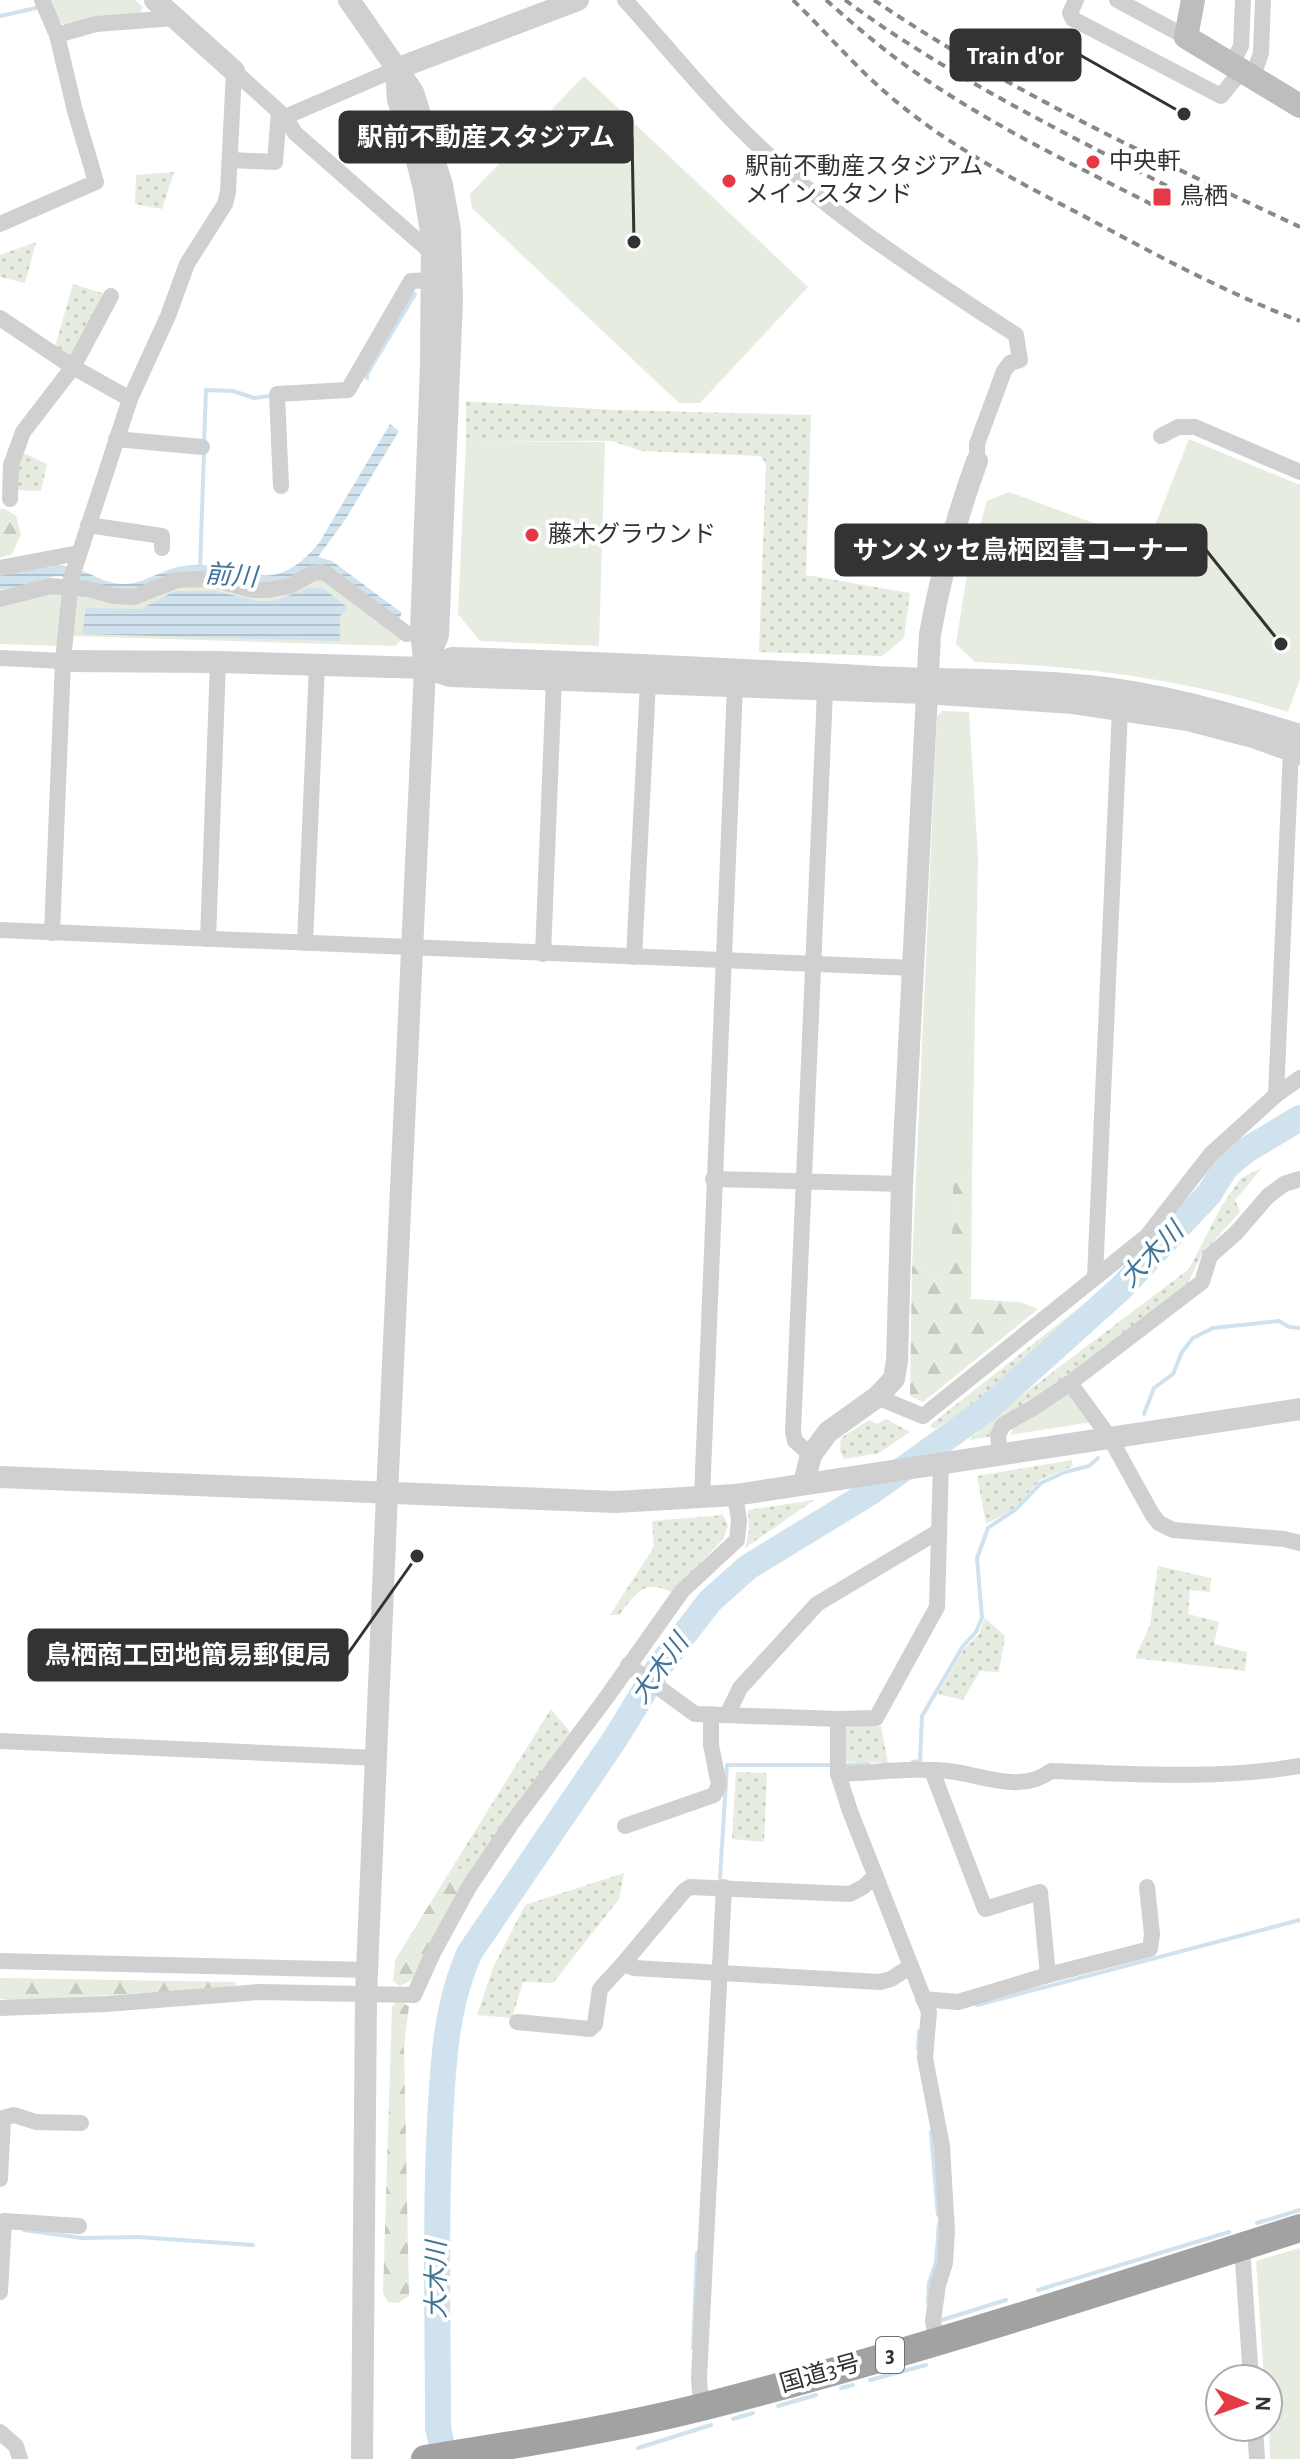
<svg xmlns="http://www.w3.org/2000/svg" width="1300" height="2459" font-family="'Alegreya Sans','Noto Sans JP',sans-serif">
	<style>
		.grass { fill: url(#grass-dots) }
		.forest { fill: url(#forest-firs) }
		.park { fill: #e6ecdf }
		.water { fill: url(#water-rules) }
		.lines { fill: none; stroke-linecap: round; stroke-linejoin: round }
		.stream { stroke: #cfe2ee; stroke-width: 4 }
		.river { stroke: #cfe2ee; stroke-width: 26 }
		.minor { stroke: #d0d0d0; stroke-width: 16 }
		.tertiary { stroke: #d0d0d0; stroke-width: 22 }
		.secondary { stroke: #bdbdbd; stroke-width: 24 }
		.trunk { stroke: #a2a2a2; stroke-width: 28 }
		.rail { stroke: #888; stroke-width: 4; stroke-dasharray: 8 6; stroke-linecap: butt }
		.poi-dot { fill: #e63946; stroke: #fff; stroke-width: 3 }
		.labels { text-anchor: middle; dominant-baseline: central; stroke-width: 8; stroke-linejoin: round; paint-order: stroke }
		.shield { fill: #fff; stroke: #707070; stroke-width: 2 }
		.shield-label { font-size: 22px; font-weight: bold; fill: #333 }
		.poi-label { font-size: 24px; fill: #333; stroke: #fff; text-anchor: start }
		.street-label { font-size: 24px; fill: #333; stroke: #fff }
		.water-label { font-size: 26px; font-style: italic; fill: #3f7597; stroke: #fff }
		.leader { fill: none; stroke: #333; stroke-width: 3 }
		.callout-dot { fill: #333; stroke: #fff; stroke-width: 3 }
		.callout { fill: #333; stroke: #333; stroke-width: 3 }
		.callout-label { font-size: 26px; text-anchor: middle; font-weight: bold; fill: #fff }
	</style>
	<defs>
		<pattern id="grass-dots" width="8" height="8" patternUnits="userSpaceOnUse" patternTransform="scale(2)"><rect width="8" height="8" fill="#e6ecdf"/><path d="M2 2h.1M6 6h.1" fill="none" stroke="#c6cbc0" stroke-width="1.8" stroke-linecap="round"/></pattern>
		<pattern id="forest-firs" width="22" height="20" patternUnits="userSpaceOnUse" patternTransform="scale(2)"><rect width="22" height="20" fill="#e6ecdf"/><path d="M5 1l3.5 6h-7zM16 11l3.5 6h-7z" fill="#c6cbc0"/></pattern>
		<pattern id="water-rules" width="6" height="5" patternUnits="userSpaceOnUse" patternTransform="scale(2)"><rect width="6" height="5" fill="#cfe2ee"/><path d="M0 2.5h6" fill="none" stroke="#b2c2cd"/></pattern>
	</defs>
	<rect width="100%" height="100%" fill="#fff"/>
	<g class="grass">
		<path d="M 174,172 L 162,209 L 135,204 L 136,175 Z"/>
		<path d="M 36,242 L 25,283 L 0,277 L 0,255 Z"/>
		<path d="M 73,284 L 108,295 L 71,359 L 55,347 Z"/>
		<path d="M 466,401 L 614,410 L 811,415 L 806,575 L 910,593 L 904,638 L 882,656 L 759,652 L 766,464 L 761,456 L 642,451 L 612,441 L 466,441 Z"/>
		<path d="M 21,452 L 47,464 L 41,491 L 15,490 Z"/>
		<path d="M 1262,1168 L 1235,1200 L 1240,1212 L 1201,1255 L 1186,1288 L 1033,1402 L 997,1422 L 989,1437 L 969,1440 L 996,1415 L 1189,1269 L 1221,1207 L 1241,1178 Z"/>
		<path d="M 1108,1285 L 973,1405 L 935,1429 L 930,1425 Z"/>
		<path d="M 886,1419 L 910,1432 L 879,1453 L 844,1459 L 840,1451 L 841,1438 L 869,1420 L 877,1424 Z"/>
		<path d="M 1072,1460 L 1073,1466 L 1040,1480 L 1013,1509 L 986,1524 L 977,1476 Z"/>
		<path d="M 814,1500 L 745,1548 L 749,1531 L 748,1510 Z"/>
		<path d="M 723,1515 L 728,1526 L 723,1539 L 672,1592 C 642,1578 636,1594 619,1615 L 610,1615 L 654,1547 L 652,1521 Z"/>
		<path d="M 1158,1566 L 1211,1578 L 1210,1592 L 1190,1590 L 1188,1614 L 1219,1622 L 1214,1644 L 1247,1652 L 1245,1671 L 1135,1658 L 1150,1625 Z"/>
		<path d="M 985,1618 L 1005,1636 L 999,1672 L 980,1671 L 963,1700 L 938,1694 L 964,1649 L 979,1634 Z"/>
		<path d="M 551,1709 L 570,1732 L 467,1879 L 462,1869 L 452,1868 Z"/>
		<path d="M 850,1726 L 881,1726 L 888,1763 L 845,1762 L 844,1730 Z"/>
		<path d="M 736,1772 L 767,1773 L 764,1842 L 732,1839 Z"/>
		<path d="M 624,1873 L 619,1899 L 553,1983 L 523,1982 L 512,2018 L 477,2015 L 493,1968 L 525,1905 Z"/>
	</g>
	<g class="forest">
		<path d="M 0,509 L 5,509 L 16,516 L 21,534 L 12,554 L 0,558 Z"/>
		<path d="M 972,1174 L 971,1299 L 1020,1302 L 1038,1309 L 923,1402 L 910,1396 L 912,1266 L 941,1276 L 951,1266 L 953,1182 Z"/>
		<path d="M 452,1868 L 462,1869 L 467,1879 L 412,1980 L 400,1986 L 393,1981 L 395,1960 Z"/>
		<path d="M 0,1978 L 236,1982 L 235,1988 L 19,2000 L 0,1999 Z"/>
		<path d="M 398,2001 L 409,2006 L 404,2047 L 409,2296 L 398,2303 L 388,2302 L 383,2293 L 392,2006 Z"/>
	</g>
	<g class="park">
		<path d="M 49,0 L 135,0 L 143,7 L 140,13 L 65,25 L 57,21 Z"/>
		<path d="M 584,76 L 808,287 L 700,403 L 679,403 L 472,208 L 470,194 Z"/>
		<path d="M 1189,439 L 1300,485 L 1300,679 L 1288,712 C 1186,679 1081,666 975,662 L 956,644 L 968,568 L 987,501 L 1009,492 L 1148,543 Z"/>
		<path d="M 466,441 L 605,442 L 599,646 L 480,641 L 458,614 Z"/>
		<path d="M 319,576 L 403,638 L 395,646 L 70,636 L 72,594 L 175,585 Z"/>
		<path d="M 44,593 L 61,594 L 59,646 L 0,644 L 0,603 Z"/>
		<path d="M 942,711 L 969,712 L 978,857 L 972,1174 L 953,1182 L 952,1266 L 941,1276 L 912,1266 L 937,716 Z"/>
		<path d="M 1068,1390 L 1092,1422 L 1010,1435 L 1014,1427 Z"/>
		<path d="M 1300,2248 L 1300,2459 L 1270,2459 L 1268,2379 L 1264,2379 L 1256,2261 Z"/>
	</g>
	<g class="water">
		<path d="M 390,424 L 399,431 L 345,520 L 318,557 L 332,561 L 402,613 L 399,619 L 333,568 L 327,566 L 273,586 L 213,575 L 134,593 L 121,592 L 59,576 L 50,577 L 50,580 L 0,590 L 0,574 L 48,563 L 49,567 C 77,559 98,585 125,584 C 144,584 164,568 184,566 C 244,559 268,604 319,543 Z"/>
		<path d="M 309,588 L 323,588 L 348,608 L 340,616 L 340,641 L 82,634 L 86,608 L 141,609 L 175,591 L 215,591 L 258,601 L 274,601 Z"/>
	</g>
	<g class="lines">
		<g class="stream">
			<path d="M 0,16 L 36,8"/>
			<path d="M 367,378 L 367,374 L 415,294"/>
			<path d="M 204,443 L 206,390 L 233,391 L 254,398 L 269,396"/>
			<path d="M 200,570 L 204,452"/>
			<path d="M 1144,1414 L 1154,1388 L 1173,1374 L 1182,1352 L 1193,1338 L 1213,1328 L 1279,1321 L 1289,1327 L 1300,1328"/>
			<path d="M 913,1762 L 920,1761 L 922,1716 L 963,1646 L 976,1632 L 982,1618 L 977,1558 L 988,1528 L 1016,1509 L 1041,1483 L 1065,1472 L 1089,1466 L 1098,1458"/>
			<path d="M 847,1765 L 868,1764"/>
			<path d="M 720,1878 L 727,1765 L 830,1765"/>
			<path d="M 977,2005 L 1300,1920"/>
			<path d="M 918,2049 L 919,2031"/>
			<path d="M 931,2132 L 938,2215"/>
			<path d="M 1257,2223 L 1300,2210"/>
			<path d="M 24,2230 L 82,2238 L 138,2237 L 253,2245"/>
			<path d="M 1038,2290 L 1229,2232"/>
			<path d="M 928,2302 L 929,2283 L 936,2262 L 939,2224"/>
			<path d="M 942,2320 L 1006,2300"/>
			<path d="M 693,2348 L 697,2253"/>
			<path d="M 870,2380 L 926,2365"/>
			<path d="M 841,2388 L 853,2385"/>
			<path d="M 778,2406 L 816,2395"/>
			<path d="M 733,2419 L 753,2413"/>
			<path d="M 638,2448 L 711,2425"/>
		</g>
		<path class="river" d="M 445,2459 L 438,2428 C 438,2326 435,2223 440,2121 C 443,2064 446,2004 470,1952 L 615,1739 L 659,1667 L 710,1601 L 748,1567 L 871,1492 L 987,1409 L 1121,1288 L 1209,1194 L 1226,1167 L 1245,1151 L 1300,1118"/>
		<g class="minor">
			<path d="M 625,0 C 663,42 699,87 739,127 C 821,209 919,272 1016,335 L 1020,360 L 1010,363 L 1004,371 L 977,444 L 977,461"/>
			<path d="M 1076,0 L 1070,13 L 1073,19 L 1221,96 L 1233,81 L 1244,71"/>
			<path d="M 1117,0 L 1186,37"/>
			<path d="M 57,35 L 96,24 L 174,18"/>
			<path d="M 1232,64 L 1241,46 L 1243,0"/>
			<path d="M 234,71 L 285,117 L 396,69"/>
			<path d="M 1253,76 L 1261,53 L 1263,0"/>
			<path d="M 285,117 L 295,133 L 433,254"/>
			<path d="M 231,160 L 275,162 L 279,112"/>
			<path d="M 0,224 L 96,182 L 75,111 L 57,35 L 42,0"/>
			<path d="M 0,318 L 73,367 L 130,399"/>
			<path d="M 1161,436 L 1178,427 L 1195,427 L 1300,472"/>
			<path d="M 116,439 L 202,447"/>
			<path d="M 281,486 L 277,394 L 348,390 L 411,281 L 433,280"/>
			<path d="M 10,499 L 11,465 L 23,432 L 73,367 L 111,296"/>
			<path d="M 88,525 L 162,536 L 162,548"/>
			<path d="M 0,568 L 79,553"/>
			<path d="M 0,599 L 51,586 L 88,589 L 114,596 L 134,597 L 177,580 L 201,579 L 215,580 L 253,590 L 268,590 L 290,586 L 313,573 L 320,572 L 327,574 L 407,634"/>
			<path d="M 0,658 L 63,661 L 52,933"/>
			<path d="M 63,661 L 71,579 L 130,399 L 168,316 L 187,264 L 225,204 L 228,192 L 234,71"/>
			<path d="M 0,930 L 914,968"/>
			<path d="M 208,939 L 218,662"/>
			<path d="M 305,943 L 317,665"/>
			<path d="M 543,954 L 554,679"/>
			<path d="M 634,957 L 648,683"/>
			<path d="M 1276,1095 L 1291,751"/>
			<path d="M 713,1179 L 902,1184"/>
			<path d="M 1095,1277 L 1120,709"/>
			<path d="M 1070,1383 L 1202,1282 L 1210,1256 L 1236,1233 L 1268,1196 L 1284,1184 L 1300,1179"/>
			<path d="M 877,1397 L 923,1416 L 1147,1236 L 1211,1154 L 1276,1095 L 1300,1078"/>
			<path d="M 1000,1454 L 998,1435 L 1003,1425 L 1033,1408 L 1070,1383 L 1110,1438 L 1152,1514 L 1159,1523 L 1173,1530 L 1284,1539 L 1300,1543"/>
			<path d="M 811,1455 L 795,1441 L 793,1432 L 825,691"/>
			<path d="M 702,1497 L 735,686"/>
			<path d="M 628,1665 L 695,1714 L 838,1719 L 876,1718 L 937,1607 L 941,1462"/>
			<path d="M 727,1715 L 740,1688 L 817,1604 L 939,1531"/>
			<path d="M 838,1719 L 838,1774 L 850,1811 L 929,2012 L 925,2058 L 942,2146 L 947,2232 L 945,2263 L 938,2285 L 933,2321 L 937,2342"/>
			<path d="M 0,1741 L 378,1758"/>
			<path d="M 932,1771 L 985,1909 L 1040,1892 L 1048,1975"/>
			<path d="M 838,1774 C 873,1773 915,1767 949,1771 C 982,1775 1021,1794 1051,1771 C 1133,1774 1218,1780 1300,1766"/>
			<path d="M 625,1826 L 714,1795 L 719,1785 L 711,1745 L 711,1714"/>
			<path d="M 876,1876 L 863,1887 L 850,1894 L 690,1887 L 684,1891 L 623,1964 L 634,1968 L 880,1982 L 891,1979 L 911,1966"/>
			<path d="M 0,1961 L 368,1970"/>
			<path d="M 923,1999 L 958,2002 L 1048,1975 L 1150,1949 L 1152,1934 L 1147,1887"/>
			<path d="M 0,2008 L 106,2004 L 260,1992 L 414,1995 L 433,1953 L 469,1887 L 512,1823 L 604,1701 L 682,1591 L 737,1540 L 739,1520 L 735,1495"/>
			<path d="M 517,2022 L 590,2029 L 595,2024 L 600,1989 L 623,1964"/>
			<path d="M 0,2179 L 3,2118 L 14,2115 L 36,2122 L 81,2123"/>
			<path d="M 1242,2247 L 1251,2379"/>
			<path d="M 0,2292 L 4,2221 L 79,2226"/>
			<path d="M 709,2405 L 700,2392 L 699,2378 L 724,1887"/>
			<path d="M 1255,2427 L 1257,2459"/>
			<path d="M 0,2432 L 16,2446 L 20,2459"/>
		</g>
		<g class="tertiary">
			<path d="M 155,0 L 234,71"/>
			<path d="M 349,0 L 413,92 L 442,185 L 450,230 L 452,300 L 438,635 L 426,664"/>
			<path d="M 396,69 L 578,0"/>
			<path d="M 63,661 L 218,662 L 425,668 L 450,676 L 925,693 L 1073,703 L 1188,720 L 1253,737 L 1300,754"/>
			<path d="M 425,668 L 452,658 C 594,662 735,669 876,677 C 947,681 1017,678 1088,686 C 1160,693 1231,714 1300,735"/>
			<path d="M 0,1477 L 616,1502 L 735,1495 L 1300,1409"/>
			<path d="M 804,1483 L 811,1455 L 828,1432 L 877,1397 L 894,1379 L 897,1361 L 902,1184 L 930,634 C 941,573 956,519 977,461"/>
			<path d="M 362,2459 L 366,1995 L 387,1494 L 425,668 L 421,632 L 431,365 L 432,238 L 424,189 L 411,137 L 398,100 L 396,69"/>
		</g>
		<path class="secondary" d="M 1193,0 L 1186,37 L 1300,106"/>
		<path class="trunk" d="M 425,2459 C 520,2444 616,2429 710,2405 C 908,2354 1104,2291 1300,2228"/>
		<g class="rail">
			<path d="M 793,0 C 826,32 856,68 892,98 C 952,149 1023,184 1093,221 C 1160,257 1229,294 1300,321"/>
			<path d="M 826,0 C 851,22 875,43 901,62 C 980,120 1070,163 1157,207"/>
			<path d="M 845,0 C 945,74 1057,129 1167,186"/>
			<path d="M 874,0 C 1008,91 1154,158 1300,227"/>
		</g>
	</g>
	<g class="poi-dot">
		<circle cx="1093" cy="162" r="8"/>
		<circle cx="729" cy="181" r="8"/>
		<rect x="1152" y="187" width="20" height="20" rx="4"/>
		<circle cx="532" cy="535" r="8"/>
	</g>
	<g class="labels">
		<rect class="shield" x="876" y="2337" width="28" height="36" rx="6"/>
		<g class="shield-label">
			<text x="890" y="2355">3</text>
		</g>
		<g class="poi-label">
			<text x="1109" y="162">中央軒</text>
			<text x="745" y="167">駅前不動産スタジアム<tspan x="745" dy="28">メインスタンド</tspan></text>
			<text x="1180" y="197">鳥栖</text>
			<text x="548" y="535">藤木グラウンド</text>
		</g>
		<g class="street-label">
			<text transform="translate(820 2374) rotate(-16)">国道3号</text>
		</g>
		<g class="water-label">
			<text transform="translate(231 576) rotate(4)">前川</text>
			<text transform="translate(1152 1255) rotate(-46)">大木川</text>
			<text transform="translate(660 1669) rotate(-54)">大木川</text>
			<text transform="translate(437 2280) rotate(-90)">大木川</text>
		</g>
	</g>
	<path class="leader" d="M1184 114L1080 55M634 242L632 137M1281 644L1206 550M417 1556L347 1655"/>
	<g class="callout-dot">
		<circle cx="1184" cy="114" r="8"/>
		<circle cx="634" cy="242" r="8"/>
		<circle cx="1281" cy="644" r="8"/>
		<circle cx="417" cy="1556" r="8"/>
	</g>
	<g class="callout">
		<rect x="951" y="30" width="129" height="50" rx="8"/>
		<rect x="340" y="112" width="292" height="50" rx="8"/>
		<rect x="836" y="525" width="370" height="50" rx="8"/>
		<rect x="29" y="1630" width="318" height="50" rx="8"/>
	</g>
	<g class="callout-label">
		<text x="1015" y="64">Train d'or</text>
		<text x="486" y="146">駅前不動産スタジアム</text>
		<text x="1021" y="559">サンメッセ鳥栖図書コーナー</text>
		<text x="188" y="1664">鳥栖商工団地簡易郵便局</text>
	</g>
	<g transform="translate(1244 2403) rotate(92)"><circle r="38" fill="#ffffff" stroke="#adadad" stroke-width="2"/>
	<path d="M0-6L14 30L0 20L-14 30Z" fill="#e63946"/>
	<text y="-12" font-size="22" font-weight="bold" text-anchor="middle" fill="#333333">N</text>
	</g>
</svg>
